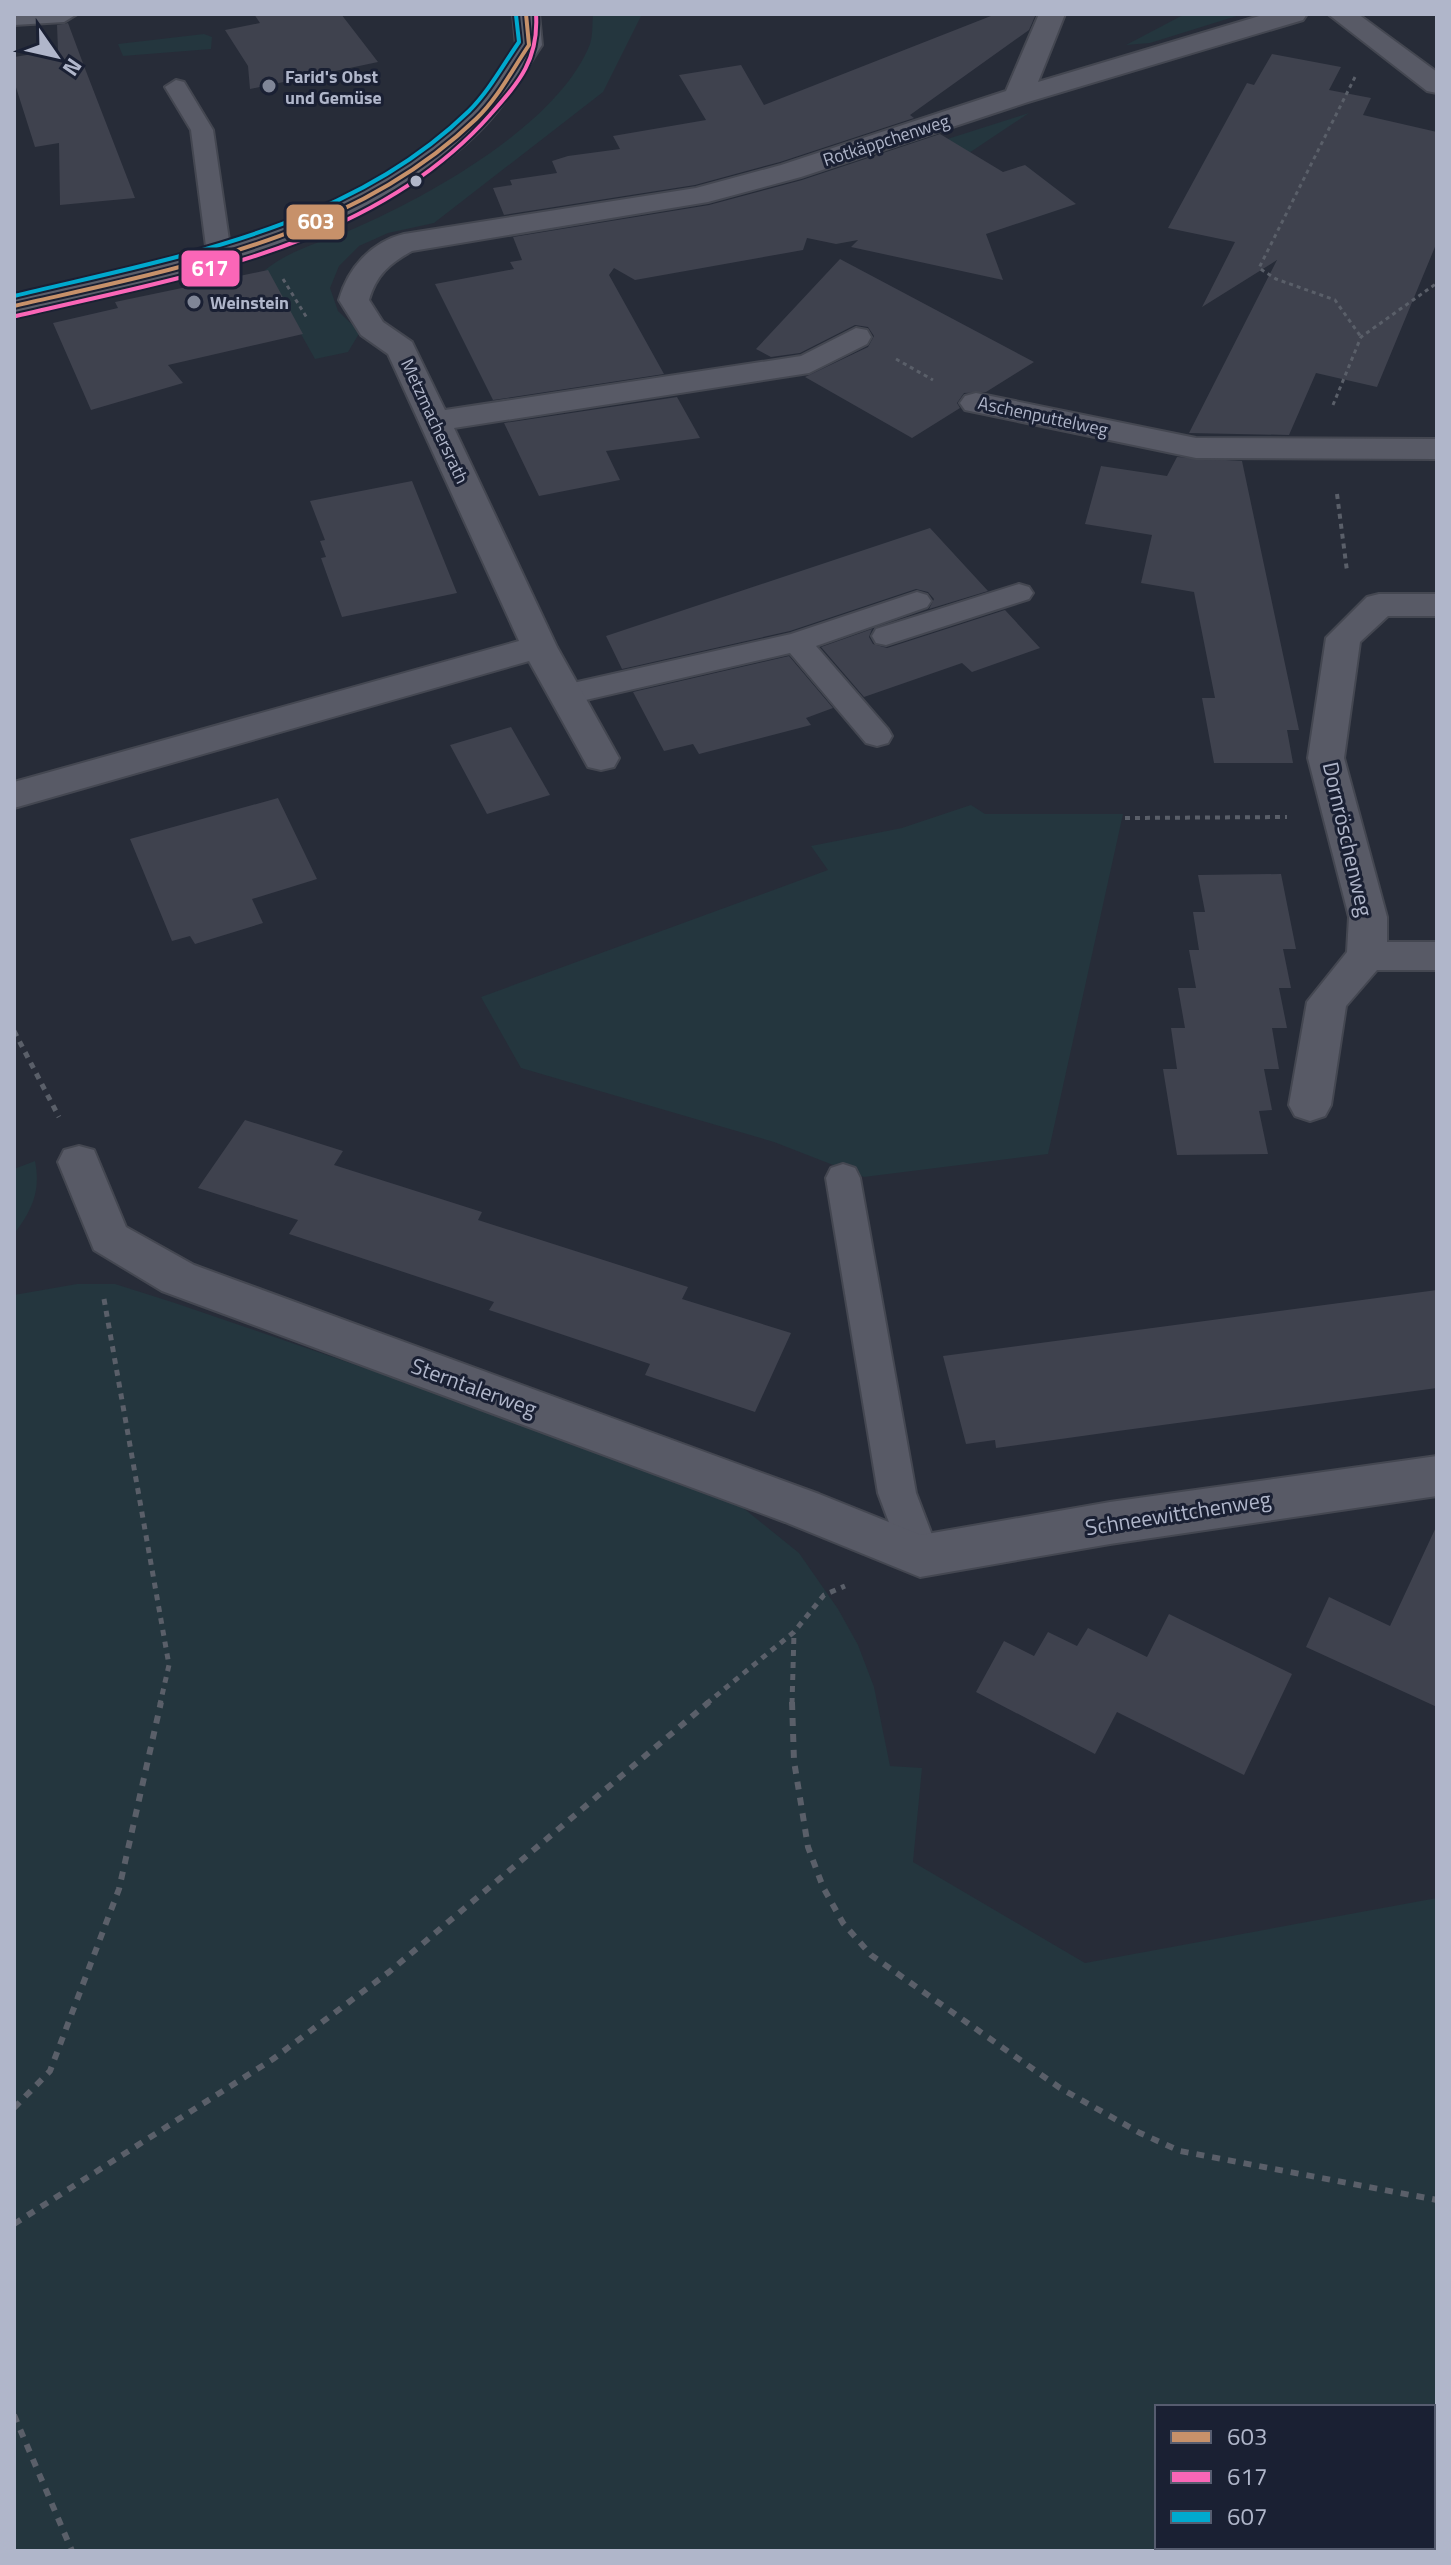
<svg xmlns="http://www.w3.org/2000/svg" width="1451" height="2565" font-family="'Titillium Web',sans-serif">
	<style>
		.green { fill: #24363e; fill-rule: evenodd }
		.building { fill: #3f424e }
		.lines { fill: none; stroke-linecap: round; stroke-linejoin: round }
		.lane-casing { stroke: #444751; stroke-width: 4 }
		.street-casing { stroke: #444751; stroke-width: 4 }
		.secondary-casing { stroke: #444751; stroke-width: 4 }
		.path-far3 { stroke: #5a5f69; stroke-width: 3; stroke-dasharray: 4 4; stroke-linecap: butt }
		.path-far2 { stroke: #5a5f69; stroke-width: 4; stroke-dasharray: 5 5; stroke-linecap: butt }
		.path-far1 { stroke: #5a5f69; stroke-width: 5; stroke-dasharray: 6 6; stroke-linecap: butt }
		.path { stroke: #5a5f69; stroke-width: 6; stroke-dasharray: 8 8; stroke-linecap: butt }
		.lane { fill: #585a66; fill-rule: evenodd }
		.street { fill: #585a66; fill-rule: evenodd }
		.secondary { fill: #5b5e6a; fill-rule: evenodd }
		.bus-1-casing { stroke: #1a2033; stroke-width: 8 }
		.bus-2-casing { stroke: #1a2033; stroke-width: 8 }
		.bus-3-casing { stroke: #1a2033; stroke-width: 8 }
		.bus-1 { stroke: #c7916a; stroke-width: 4 }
		.bus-2 { stroke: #fa66b7; stroke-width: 4 }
		.bus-3 { stroke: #00a9ce; stroke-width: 4 }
		.poi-dot { fill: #808697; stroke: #1a2033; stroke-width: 3 }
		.bus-dot { fill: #b0b6ca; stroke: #1a2033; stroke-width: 3 }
		.labels { text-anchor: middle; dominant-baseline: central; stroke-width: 6; stroke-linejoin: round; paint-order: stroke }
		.far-poi-label { font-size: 18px; font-weight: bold; fill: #b0b6ca; stroke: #1a2033; text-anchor: start }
		.far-street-label { font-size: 18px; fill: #b0b6ca; stroke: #1a2033 }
		.street-label { font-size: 22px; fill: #b0b6ca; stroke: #1a2033 }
		.line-badge { stroke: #1a2033; stroke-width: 3 }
		.badge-label { font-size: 22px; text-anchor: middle; font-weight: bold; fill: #fff }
	</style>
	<rect width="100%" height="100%" fill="#272c38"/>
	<g class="green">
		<path d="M 593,14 L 642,14 L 603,92 L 434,223 L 388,233 L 359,246 L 339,266 L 330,288 L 338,311 L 360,332 L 348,352 L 315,359 L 265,270 C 291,249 323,242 353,229 C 429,196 559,124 590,44 C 593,35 592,24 593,14 Z"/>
		<path d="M 1185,14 L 1243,14 L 1150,43 L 1126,45 Z"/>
		<path d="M 204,34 L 212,37 L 211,49 L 123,56 L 118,44 Z"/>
		<path d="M 1029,113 L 972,151 L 916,178 L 772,195 Z"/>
		<path d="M 971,805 L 985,814 L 1123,814 L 1048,1154 L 864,1177 L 774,1142 L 521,1068 L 481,997 L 828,870 L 811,846 L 902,828 Z"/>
		<path d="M 35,1161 C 41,1191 32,1210 14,1234 L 14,1169 Z"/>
		<path d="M 77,1284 L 115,1284 L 175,1303 L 679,1476 L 742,1507 L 799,1553 L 838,1609 L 858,1645 L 874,1687 L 890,1766 L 922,1768 L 913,1862 L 1085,1963 L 1437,1898 L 1437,2551 L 14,2551 L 14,1295 ZM 1157,2407 L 1433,2407 L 1433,2547 L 1157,2547 Z"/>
	</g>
	<g class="building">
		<path d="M 254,14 L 341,14 L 378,62 L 250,89 L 248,66 L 225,30 L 260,23 Z"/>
		<path d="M 996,14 L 1036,14 L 1029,30 L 910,115 L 914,118 L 780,162 L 695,185 L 504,215 L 493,188 L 512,185 L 510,180 L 557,173 L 552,161 L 568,156 L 620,149 L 613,136 L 706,120 L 679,75 L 741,65 L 764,105 Z"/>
		<path d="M 68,23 L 84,66 L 135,198 L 60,205 L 59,143 L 35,147 L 14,81 L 14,57 L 58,50 L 57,25 Z"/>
		<path d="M 1272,54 L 1341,67 L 1329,90 L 1371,98 L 1363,115 L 1437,132 L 1437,242 L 1377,387 L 1316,373 L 1289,435 L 1189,433 L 1277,260 L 1202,307 L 1235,242 L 1168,228 L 1247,83 L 1254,85 Z"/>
		<path d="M 940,134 L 1003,172 L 1025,165 L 1076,204 L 986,234 L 1003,280 L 851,247 L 858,240 L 836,244 L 807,238 L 803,250 L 635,280 L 614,268 L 609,275 L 664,374 L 493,400 L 435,284 L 514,269 L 510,262 L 522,260 L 513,237 L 709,205 L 802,180 Z"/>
		<path d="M 840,259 L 1034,362 L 986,392 L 964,393 L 957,403 L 960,408 L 912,438 L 805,377 L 868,347 L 874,336 L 868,327 L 855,325 L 800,353 L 771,357 L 756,349 Z"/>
		<path d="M 268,270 L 303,334 L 168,365 L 183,383 L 91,410 L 53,323 L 118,308 L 115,302 Z"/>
		<path d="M 677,397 L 700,438 L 606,451 L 620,480 L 539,496 L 504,423 Z"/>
		<path d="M 1177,457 L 1242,461 L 1299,730 L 1287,730 L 1293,763 L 1214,763 L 1202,698 L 1215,698 L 1194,592 L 1141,583 L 1152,535 L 1085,524 L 1101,466 L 1167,476 Z"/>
		<path d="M 412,481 L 457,593 L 342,617 L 321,558 L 326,557 L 320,541 L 325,540 L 310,501 Z"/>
		<path d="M 930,528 L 988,591 L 929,609 L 934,599 L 928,592 L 916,589 L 790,631 L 622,669 L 606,636 Z"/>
		<path d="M 1005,610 L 1040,648 L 972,672 L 962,663 L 864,697 L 821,647 L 872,629 L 869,637 L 873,644 L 887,648 Z"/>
		<path d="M 789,656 L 833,708 L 806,718 L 811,725 L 699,754 L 693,744 L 664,751 L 633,692 Z"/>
		<path d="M 511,727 L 550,795 L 487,814 L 450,745 Z"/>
		<path d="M 278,798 L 317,879 L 252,899 L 263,923 L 195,944 L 190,936 L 172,941 L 130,839 Z"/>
		<path d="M 1281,874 L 1296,949 L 1283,949 L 1291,988 L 1279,988 L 1287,1028 L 1272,1028 L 1279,1069 L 1264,1069 L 1272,1110 L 1259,1111 L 1268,1154 L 1177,1155 L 1163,1069 L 1177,1069 L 1171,1028 L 1185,1028 L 1178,988 L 1196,988 L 1189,950 L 1199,950 L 1193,912 L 1205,912 L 1198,875 Z"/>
		<path d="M 245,1120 L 343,1151 L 334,1165 L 482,1212 L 478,1220 L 688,1287 L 682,1299 L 791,1333 L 755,1412 L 645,1375 L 650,1364 L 489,1310 L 494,1302 L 289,1234 L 298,1220 L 198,1188 Z"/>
		<path d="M 1437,1290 L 1437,1388 L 1118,1431 L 996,1448 L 995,1440 L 966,1444 L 943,1356 Z"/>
		<path d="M 1437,1525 L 1437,1707 L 1306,1647 L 1329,1597 L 1390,1626 Z"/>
		<path d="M 1169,1614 L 1292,1674 L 1244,1775 L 1117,1712 L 1095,1754 L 976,1692 L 1004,1641 L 1034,1656 L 1048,1632 L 1077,1646 L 1088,1628 L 1147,1657 Z"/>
	</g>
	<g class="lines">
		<defs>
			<g id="lane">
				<path d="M 176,80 L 184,82 L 213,130 L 231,254 L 228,259 L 219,261 L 207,254 L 191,130 L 165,87 Z"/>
				<path d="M 1019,584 L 1029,587 L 1033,593 L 1029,599 L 886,645 L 876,643 L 872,636 L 876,629 Z"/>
				<path d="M 917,592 L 927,595 L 931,601 L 927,607 L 816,646 L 888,729 L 892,736 L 888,743 L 877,746 L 866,743 L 790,653 L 564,705 L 554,702 L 549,695 L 554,688 L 564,685 L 791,634 Z"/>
				<path d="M 843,1164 L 855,1168 L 860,1178 L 916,1493 L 940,1556 L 934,1568 L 920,1573 L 906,1568 L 878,1493 L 826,1178 L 831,1168 Z"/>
			</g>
			<g id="street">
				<path d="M 1039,14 L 1065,14 L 1038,82 L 1266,14 L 1307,14 L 1303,20 L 1028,102 L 801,177 L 708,202 L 412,251 C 390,263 376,275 369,300 L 383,322 L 412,342 L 445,410 L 801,356 L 856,328 L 867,330 L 871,337 L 867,344 L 809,373 L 454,428 L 557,647 L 619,758 L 614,767 L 601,770 L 588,767 L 529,661 L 14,808 L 14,782 L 519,641 L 388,354 L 361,335 L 339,300 C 348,268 371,242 404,234 L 696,188 L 781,165 L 1006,91 Z"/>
				<path d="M 1328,14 L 1358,14 L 1437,72 L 1437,93 L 1427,91 Z"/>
				<path d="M 976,393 L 1196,438 L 1437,439 L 1437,459 L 1196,458 L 965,410 L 960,403 L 965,396 Z"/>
				<path d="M 1379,594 L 1437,594 L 1437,616 L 1388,616 L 1360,642 L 1344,758 L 1387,917 L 1387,942 L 1437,942 L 1437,970 L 1377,970 L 1346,1006 L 1331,1105 L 1325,1116 L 1310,1121 L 1295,1116 L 1289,1105 L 1307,1002 L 1347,952 L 1349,917 L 1308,758 L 1326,638 L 1367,597 Z"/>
				<path d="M 79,1146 L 94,1150 L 126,1227 L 194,1265 L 819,1494 L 921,1535 L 1110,1502 L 1437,1456 L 1437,1496 L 1110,1544 L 920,1577 L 785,1522 L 162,1291 L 94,1250 L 58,1162 L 64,1150 Z"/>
			</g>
			<g id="secondary">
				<path d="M 14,14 L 77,14 L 64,22 L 14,25 Z"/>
				<path d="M 513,14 L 539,14 L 542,45 C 524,71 508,101 486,124 C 371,245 169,277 14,315 L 14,297 C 168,260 348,230 465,114 C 485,94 500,68 516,45 Z"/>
			</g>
		</defs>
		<use href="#lane" class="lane-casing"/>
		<use href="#street" class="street-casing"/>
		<use href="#secondary" class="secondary-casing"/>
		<g class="path-far3">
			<path d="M 1355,77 L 1259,268 L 1276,279 L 1335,300 L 1361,337"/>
			<path d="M 283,279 L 307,318"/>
			<path d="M 896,359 L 933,380"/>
			<path d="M 1333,405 L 1361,337 L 1437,283"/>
		</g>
		<g class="path-far2">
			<path d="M 1337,494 L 1347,571"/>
			<path d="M 1125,818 L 1287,817"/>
		</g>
		<g class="path-far1">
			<path d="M 14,1031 L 59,1117"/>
			<path d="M 104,1299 L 169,1665 L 160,1704"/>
			<path d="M 706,1704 L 794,1632 L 824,1595 L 845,1586"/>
			<path d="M 792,1704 L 794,1633"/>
		</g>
		<g class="path">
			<path d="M 792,1702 L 794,1761 L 808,1847 L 823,1887 L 843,1923 L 871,1955 L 1060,2088 L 1140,2133 L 1180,2151 L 1437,2200"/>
			<path d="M 14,2108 L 50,2071 L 119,1889 L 161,1702"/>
			<path d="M 14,2224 L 273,2059 L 389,1972 L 709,1702"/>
			<path d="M 14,2415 L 72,2551"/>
		</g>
		<use href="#lane" class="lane"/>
		<use href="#street" class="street"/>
		<use href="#secondary" class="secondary"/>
		<defs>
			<path id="bus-1" d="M 14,306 C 175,269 352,238 476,119 C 498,98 512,70 529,45 L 526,14"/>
			<path id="bus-2" d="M 16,316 C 180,277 373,248 490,115 C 519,82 539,60 536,14"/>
			<path id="bus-3" d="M 14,296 C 172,258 348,229 469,111 C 489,91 503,65 519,42 L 516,15"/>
		</defs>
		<use href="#bus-1" class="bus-1-casing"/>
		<use href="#bus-2" class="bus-2-casing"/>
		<use href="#bus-3" class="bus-3-casing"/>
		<use href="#bus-1" class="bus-1"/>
		<use href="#bus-2" class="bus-2"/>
		<use href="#bus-3" class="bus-3"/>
	</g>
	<g class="poi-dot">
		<circle cx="269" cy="86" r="8"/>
		<circle cx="194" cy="302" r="8"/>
	</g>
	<circle class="bus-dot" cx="416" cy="181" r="7"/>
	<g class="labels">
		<g class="far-poi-label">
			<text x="285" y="76">Farid's Obst<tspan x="285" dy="21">und Gemüse</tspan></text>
			<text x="210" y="302">Weinstein</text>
		</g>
		<g class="far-street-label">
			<text transform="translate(886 140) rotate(-18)">Rotkäppchenweg</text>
			<text transform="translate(1043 416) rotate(12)">Aschenputtelweg</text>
			<text transform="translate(435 421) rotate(65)">Metzmachersrath</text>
		</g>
		<g class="street-label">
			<text transform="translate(1348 839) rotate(77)">Dornröschenweg</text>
			<text transform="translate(474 1387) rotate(20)">Sterntalerweg</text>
			<text transform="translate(1178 1513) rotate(-9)">Schneewittchenweg</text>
		</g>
	</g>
	<g class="line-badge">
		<rect x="285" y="203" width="61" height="38" rx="8" fill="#c7916a"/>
		<rect x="180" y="249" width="61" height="39" rx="8" fill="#fa66b7"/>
	</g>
	<g class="badge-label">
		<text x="316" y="229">603</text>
		<text x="210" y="276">617</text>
	</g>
	<rect width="1451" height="2565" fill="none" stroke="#b0b6ca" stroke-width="32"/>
	<rect x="1155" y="2405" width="280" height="144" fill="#1a2033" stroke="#565c6f" stroke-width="2"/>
	<rect x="1171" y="2431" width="40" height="12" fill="#c7916a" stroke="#565c6f" stroke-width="2"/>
	<text x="1227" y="2445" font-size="24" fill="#b0b6ca">603</text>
	<rect x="1171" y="2471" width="40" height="12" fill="#fa66b7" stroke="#565c6f" stroke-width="2"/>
	<text x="1227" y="2485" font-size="24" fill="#b0b6ca">617</text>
	<rect x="1171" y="2511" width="40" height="12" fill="#00a9ce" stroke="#565c6f" stroke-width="2"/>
	<text x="1227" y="2525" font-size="24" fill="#b0b6ca">607</text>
	<g transform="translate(56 56) rotate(124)" stroke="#1a2033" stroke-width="6" paint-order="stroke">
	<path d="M0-6L14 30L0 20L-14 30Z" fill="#b0b6ca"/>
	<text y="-12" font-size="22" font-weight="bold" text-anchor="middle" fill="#b0b6ca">N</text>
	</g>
</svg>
